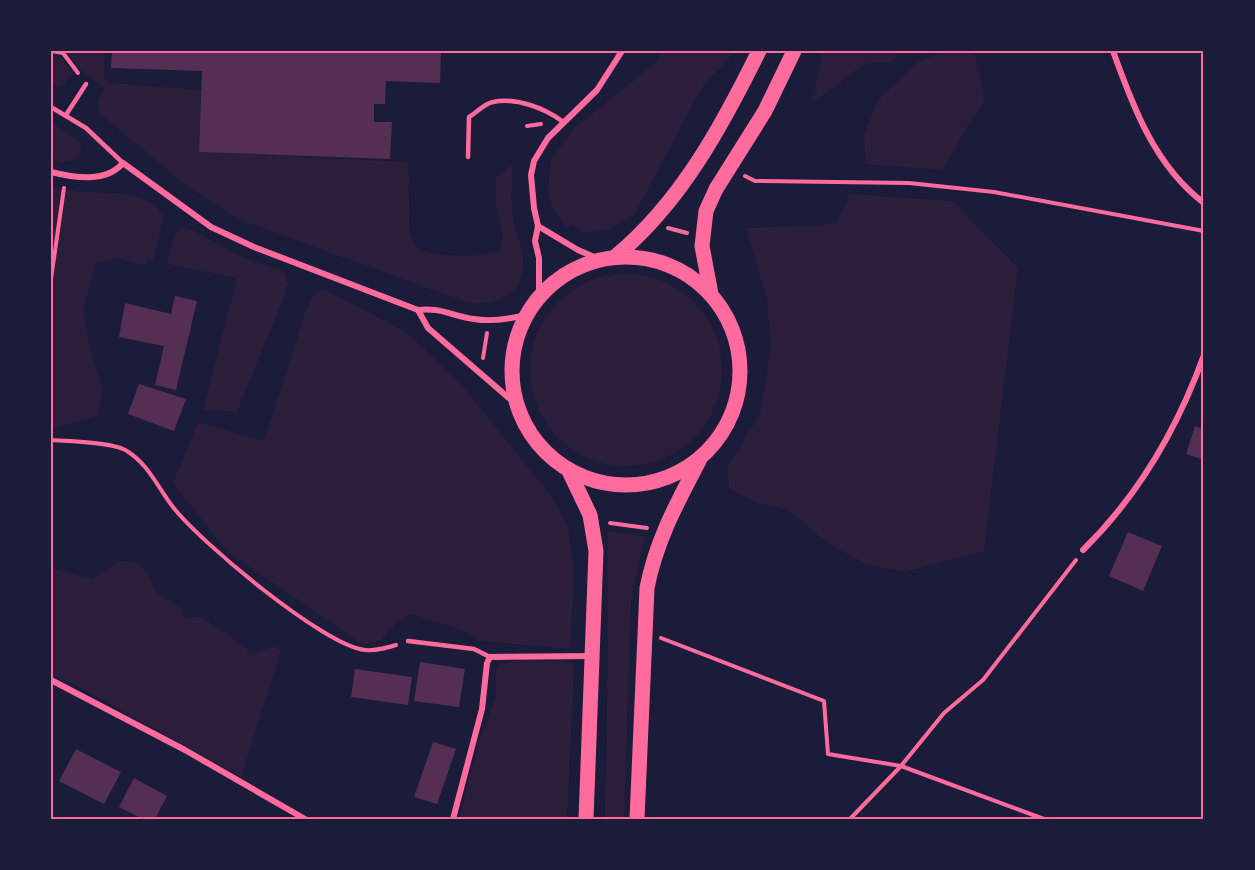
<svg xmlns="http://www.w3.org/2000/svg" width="1255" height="870" font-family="Lora,serif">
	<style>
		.green { fill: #2a1e3b }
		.building { fill: #542f53 }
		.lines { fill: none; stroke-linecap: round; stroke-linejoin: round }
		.path { stroke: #ff6b9d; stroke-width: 4 }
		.service { stroke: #ff6b9d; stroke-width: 4.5 }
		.minor { stroke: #ff6b9d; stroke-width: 6 }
		.primary { stroke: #ff6b9d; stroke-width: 15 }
		.neatline { fill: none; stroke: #ff6b9d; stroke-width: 2 }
	</style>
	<rect width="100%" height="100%" fill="#1b1b3a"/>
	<g class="green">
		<path d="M 67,51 L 104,51 L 104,78 L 110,83 L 201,90 L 199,152 L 408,162 L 410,236 L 420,251 C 445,256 476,259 500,250 L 503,237 L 496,203 L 496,177 L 503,174 L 509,165 L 513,168 C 512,184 511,200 513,215 C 514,228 520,240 522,252 C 528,292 504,306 469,303 L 238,219 L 184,184 L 99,113 L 98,101 L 105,89 L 78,68 Z"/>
		<path d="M 663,51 L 735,51 L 701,89 L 634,215 L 610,229 L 586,233 L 571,224 L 567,228 L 552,207 L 548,192 L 551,160 L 575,128 L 657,61 Z"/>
		<path d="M 823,51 L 899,51 L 891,62 L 865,64 L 812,103 Z"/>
		<path d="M 945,51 L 974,51 L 985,100 L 969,123 L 943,170 L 865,164 L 864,135 L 878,100 L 918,62 Z"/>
		<path d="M 51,56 L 61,57 L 73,74 L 61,86 L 51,86 Z"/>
		<path d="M 51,122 L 80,142 L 82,151 L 72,161 L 60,163 L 51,156 Z"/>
		<path d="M 51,186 C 87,200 139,181 164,215 L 153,261 L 147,260 L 144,265 L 119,258 L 96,263 L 83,310 L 90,348 L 103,391 L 97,416 L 56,428 L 51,426 Z"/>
		<path d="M 850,194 L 953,201 L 1018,268 L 984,551 L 904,572 L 865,564 L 826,542 L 787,509 L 757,503 L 729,488 L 727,466 L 760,415 L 771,347 L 767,300 L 746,228 L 819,226 L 837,222 Z"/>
		<path d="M 182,228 L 190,229 L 247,259 L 283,271 L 288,284 L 284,297 L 237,412 L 203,410 L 237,278 L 167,264 L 175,233 Z"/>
		<circle cx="626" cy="370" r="96"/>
		<path d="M 326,290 L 406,332 L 420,345 L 461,384 L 551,496 L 568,526 L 574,574 L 570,649 L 479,641 L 462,630 L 410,614 L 394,625 L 381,641 L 363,645 L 228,552 L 173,483 L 198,422 L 264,441 L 306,310 L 314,293 Z"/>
		<path d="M 607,531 L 645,536 L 631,599 L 624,819 L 605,819 L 608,657 Z"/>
		<path d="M 119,561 C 148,560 147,573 157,593 L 182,609 L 184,619 C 189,617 194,616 199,617 C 209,620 245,646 252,654 L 275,646 L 281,651 L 241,777 L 86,691 L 51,674 L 51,568 L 93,579 Z"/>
		<path d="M 520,660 L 566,661 L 574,665 L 567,819 L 459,819 L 479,741 L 496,696 L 496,671 L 499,664 Z"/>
	</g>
	<g class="building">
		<path d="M 112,51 L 441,51 L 440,83 L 386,81 L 385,104 L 374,104 L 374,122 L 392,122 L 390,159 L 199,152 L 202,71 L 111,68 Z"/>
		<path d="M 175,296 L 197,301 L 176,390 L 155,385 L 164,346 L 119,337 L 125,303 L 171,314 Z"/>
		<path d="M 139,384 L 186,399 L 174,431 L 128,414 Z"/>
		<path d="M 1195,426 L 1204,429 L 1204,460 L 1186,454 Z"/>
		<path d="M 1128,532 L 1162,546 L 1143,591 L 1109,576 Z"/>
		<path d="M 420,662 L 465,669 L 459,707 L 414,701 Z"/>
		<path d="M 355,669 L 412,677 L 408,705 L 351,697 Z"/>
		<path d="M 433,742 L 456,749 L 437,804 L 414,797 Z"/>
		<path d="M 76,749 L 121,772 L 104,804 L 59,781 Z"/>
		<path d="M 134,778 L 167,796 L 155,819 L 143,819 L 119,807 Z"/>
	</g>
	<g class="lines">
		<g class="path">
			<path d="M 52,51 L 63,53 L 78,73"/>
			<path d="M 527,126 L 541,124"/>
			<path d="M 745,176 L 755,181 L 909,183 L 994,192 L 1204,231"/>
			<path d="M 668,228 L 687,233"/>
			<path d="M 51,279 L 64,188"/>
			<path d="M 483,358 L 487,333"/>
			<path d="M 51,440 C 68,441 115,442 127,451 C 149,465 158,488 173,507 C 199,541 324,646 365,650 C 376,651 386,648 396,645"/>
			<path d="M 610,523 L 647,528"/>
			<path d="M 661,638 L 824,701 L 828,754 L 901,766 L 1044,819"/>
			<path d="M 850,819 L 901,766 L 944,713 L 983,680 L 1076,560"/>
		</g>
		<g class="service">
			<path d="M 51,107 L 86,128 L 123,163"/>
			<path d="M 66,115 L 86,84"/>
			<path d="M 468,157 L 469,117 C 476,113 485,103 493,102 C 516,97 544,108 562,121"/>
			<path d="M 408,641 L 474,649 L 490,657"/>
		</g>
		<g class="minor">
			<path d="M 1113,51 C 1133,107 1155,166 1204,203"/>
			<path d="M 51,172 C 75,178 106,183 123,163 L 211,227 L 254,247 L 418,310 C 440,307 452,316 474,319 C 491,322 509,319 526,315"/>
			<path d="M 538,226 L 578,250 L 599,259"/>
			<path d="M 539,297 L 539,258 L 535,241 L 538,226 L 534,208 L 531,175 L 534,161 L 548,138 L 597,90 L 622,51"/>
			<path d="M 418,310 L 428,328 L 518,406"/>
			<path d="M 1083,550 C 1138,496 1178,427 1204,355"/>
			<path d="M 51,680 L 185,750 L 305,819"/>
			<path d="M 453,819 L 482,709 L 487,663 L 490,657 L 593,656"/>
		</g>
		<g class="primary">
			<path d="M 616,256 C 681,202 722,126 759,51"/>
			<circle cx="626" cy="371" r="114"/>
			<path d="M 711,294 L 702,246 L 706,211 L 716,189 L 765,111 L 794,51"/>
			<path d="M 568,469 L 590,515 L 596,551 L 586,819"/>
			<path d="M 637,819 L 647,588 C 656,541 677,503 699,461"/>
		</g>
	</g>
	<rect width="1255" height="870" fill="none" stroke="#1b1b3a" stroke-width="105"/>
	<rect x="52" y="52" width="1150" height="766" class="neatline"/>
</svg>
